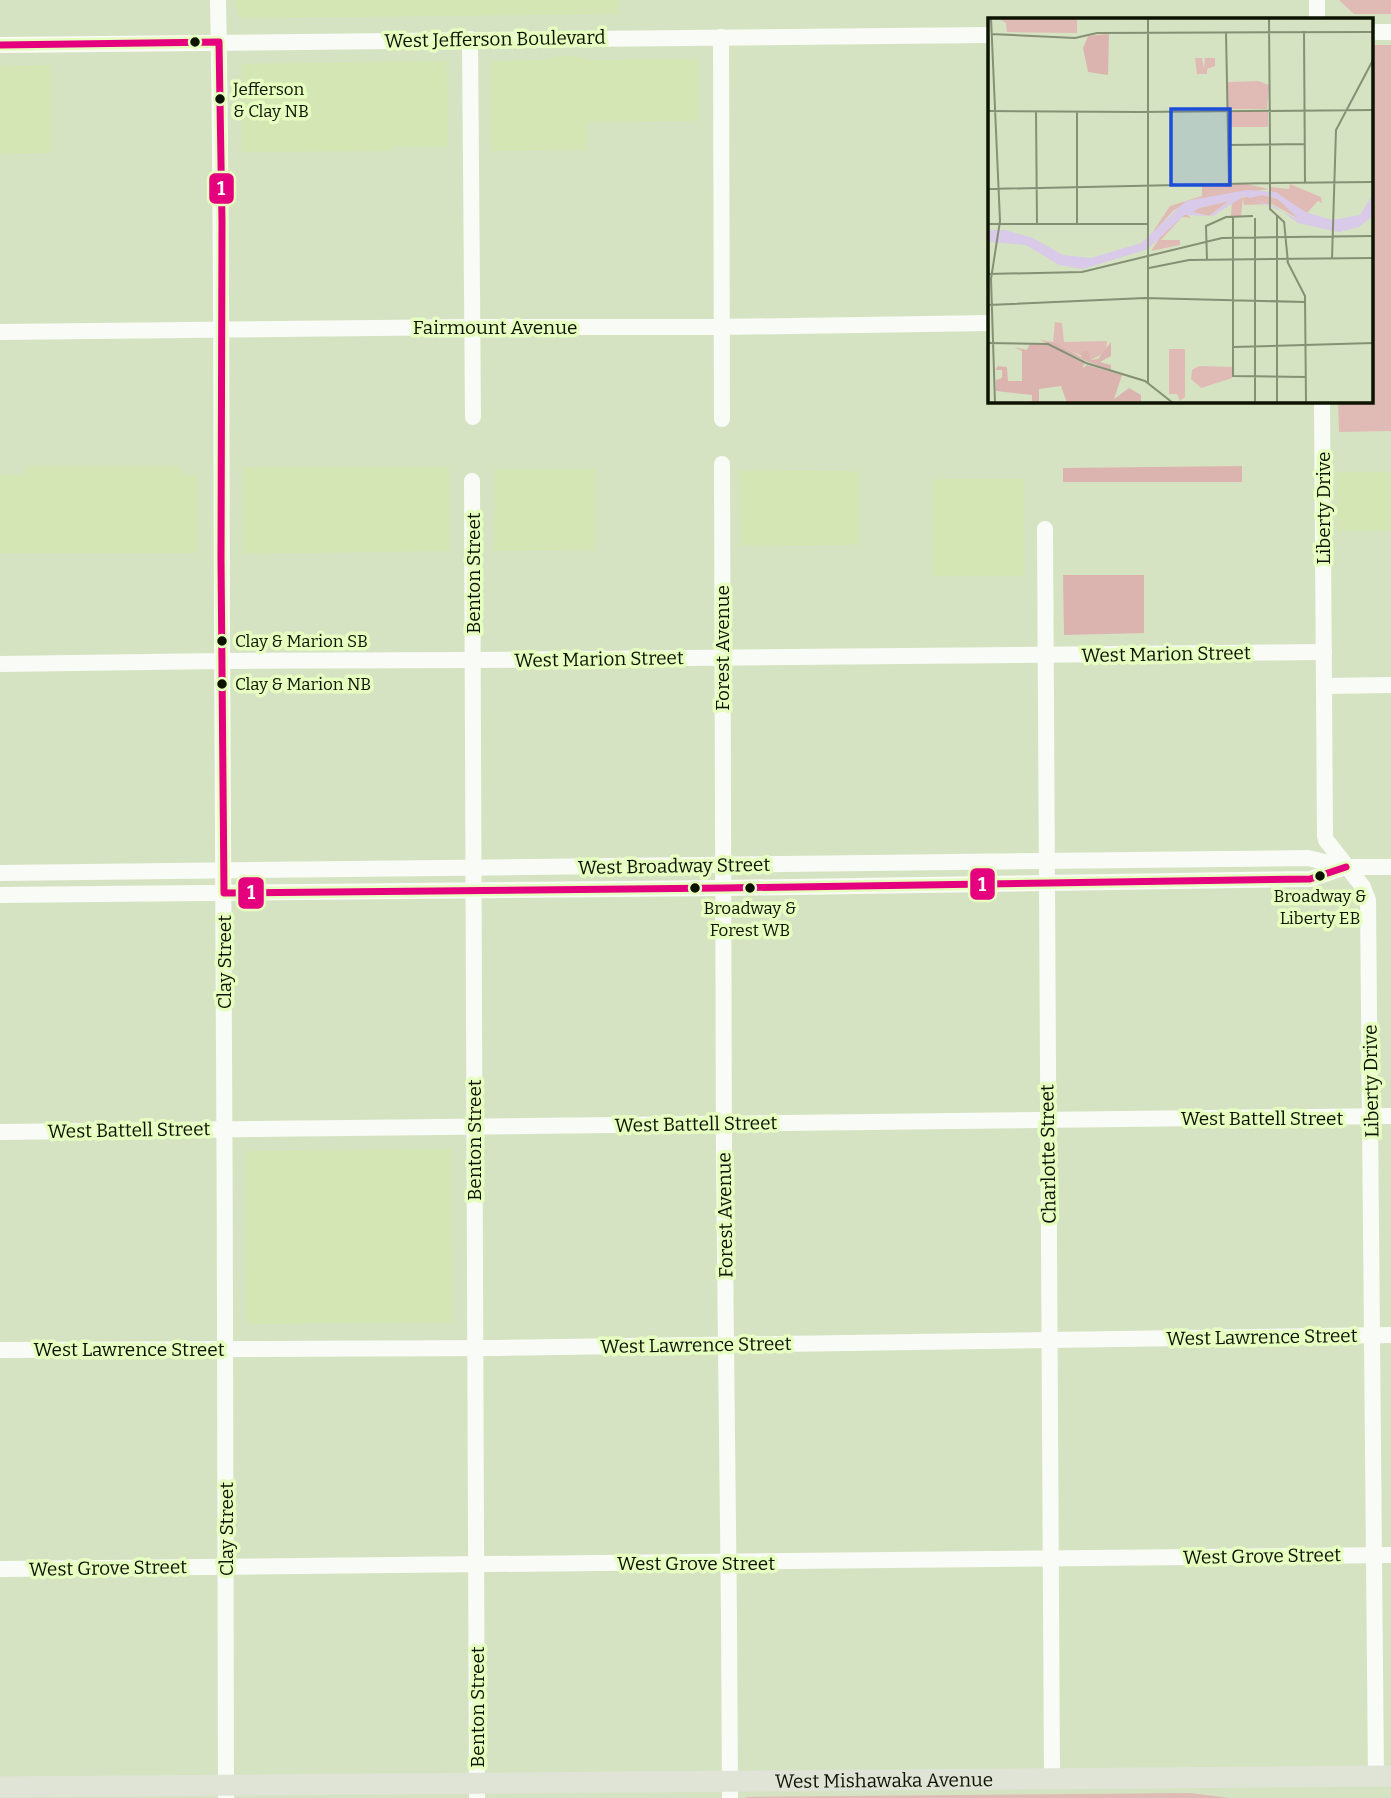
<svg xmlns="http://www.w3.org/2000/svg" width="1391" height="1798" font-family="Bitter,serif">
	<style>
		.built { fill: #d3e6b3 }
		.green { fill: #e0bab5 }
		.forest { fill: #dcb4af }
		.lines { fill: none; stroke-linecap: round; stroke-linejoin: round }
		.minor { stroke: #f9fbf6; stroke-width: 16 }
		.major { stroke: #dfe4d7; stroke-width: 21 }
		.bus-1-casing { stroke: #e7fec1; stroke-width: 12 }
		.bus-1 { stroke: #e5007d; stroke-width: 7 }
		.bus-dot { fill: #0c1301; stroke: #e7fec1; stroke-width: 2.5 }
		.labels { text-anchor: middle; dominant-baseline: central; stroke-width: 7; stroke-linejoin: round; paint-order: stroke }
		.bus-label { font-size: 17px; fill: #0c1301; stroke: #e7fec1; text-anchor: start }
		.street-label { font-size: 19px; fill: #0c1301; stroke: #e7fec1 }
		.inset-road { fill: none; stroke: #859075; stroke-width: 2 }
		.view { fill: #1d4ed8; fill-opacity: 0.15; stroke: #1d4ed8; stroke-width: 3.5 }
		.inset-edge { fill: none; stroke: #0c1301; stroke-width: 3.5 }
		.line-badge { stroke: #e7fec1; stroke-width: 2.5 }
		.badge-label { font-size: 19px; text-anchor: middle; font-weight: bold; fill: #fff }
	</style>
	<rect width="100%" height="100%" fill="#d6e3c2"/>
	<g class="built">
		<path d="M 236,0 L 619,0 L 619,14 L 245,18 L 240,17 L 237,11 Z"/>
		<path d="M 564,55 L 589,60 L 698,59 L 698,121 L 587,122 L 587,150 L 491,151 L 491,61 L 540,60 Z"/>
		<path d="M 447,61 L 448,147 L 394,147 L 393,151 L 242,152 L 242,64 Z"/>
		<path d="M 51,65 L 51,153 L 0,154 L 0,66 Z"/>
		<path d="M 27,466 L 179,466 L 185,476 L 197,475 L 198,553 L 0,553 L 0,475 L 24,475 Z"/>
		<path d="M 243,467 L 449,467 L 449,551 L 243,554 Z"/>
		<path d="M 494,469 L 595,469 L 595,550 L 494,551 Z"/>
		<path d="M 739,470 L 859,471 L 859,545 L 740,546 Z"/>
		<path d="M 1337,472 L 1391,472 L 1391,531 L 1338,531 Z"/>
		<rect x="933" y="479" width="91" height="97"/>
		<path d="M 451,1149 L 452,1322 L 247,1324 L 246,1151 Z"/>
	</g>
	<g class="green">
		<path d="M 1339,0 L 1391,0 L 1391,14 L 1354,14 Z"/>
		<path d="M 1372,45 L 1391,45 L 1391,431 L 1339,432 L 1338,401 L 1372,401 Z"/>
		<path d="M 1190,1793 L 1229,1798 L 746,1798 L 746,1797 Z"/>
	</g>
	<g class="forest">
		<path d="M 1242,466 L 1242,482 L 1063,482 L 1063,468 Z"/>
		<path d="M 1063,575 L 1144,575 L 1144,633 L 1064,635 Z"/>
	</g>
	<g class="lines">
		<g class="minor">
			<path d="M 218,0 C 222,208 221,416 222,623 C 224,1015 226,1406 226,1798"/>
			<path d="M 1317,0 L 1317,19"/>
			<path d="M 1372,32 L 1391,32"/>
			<path d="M 721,37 L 722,419"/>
			<path d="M 470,39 L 473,417"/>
			<path d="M 0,45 L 990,35"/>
			<path d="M 0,332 L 472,327 L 722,327 L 990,323"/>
			<path d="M 1322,401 L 1325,836 L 1326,840 L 1363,887 L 1368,900 L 1376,1776"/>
			<path d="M 722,464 L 724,1162 L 729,1617 L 730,1798"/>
			<path d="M 472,481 L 477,1798"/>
			<path d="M 1045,529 L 1052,1779"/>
			<path d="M 0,664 L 222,661 L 473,660 L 1324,652"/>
			<path d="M 1324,686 L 1391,685"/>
			<path d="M 0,873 L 1308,858 L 1346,867 L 1391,867"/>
			<path d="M 0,895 L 723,888 L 1310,879 L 1346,867"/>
			<path d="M 0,1132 L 1391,1116"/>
			<path d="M 0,1350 L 497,1348 L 1391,1335"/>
			<path d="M 0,1569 L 1391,1555"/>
		</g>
		<path class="major" id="s1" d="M 0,1787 L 1391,1776"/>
		<defs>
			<path id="bus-1" d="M 0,45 L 219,42 L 222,222 L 221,559 L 224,893 L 723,888 L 1310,879 L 1346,867"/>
		</defs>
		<use href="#bus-1" class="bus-1-casing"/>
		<use href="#bus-1" class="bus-1"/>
	</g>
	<g class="bus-dot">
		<circle cx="195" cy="42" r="6"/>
		<circle cx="220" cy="99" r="6"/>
		<circle cx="222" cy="641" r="6"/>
		<circle cx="222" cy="684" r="6"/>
		<circle cx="1320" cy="876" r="6"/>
		<circle cx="695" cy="888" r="6"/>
		<circle cx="750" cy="888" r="6"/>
	</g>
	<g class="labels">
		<g class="bus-label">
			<text x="233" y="89">Jefferson<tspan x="233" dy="22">&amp; Clay NB</tspan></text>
			<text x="235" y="641">Clay &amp; Marion SB</text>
			<text x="235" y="684">Clay &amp; Marion NB</text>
			<text x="1320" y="896" text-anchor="middle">Broadway &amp;<tspan x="1320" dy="22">Liberty EB</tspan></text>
			<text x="750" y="908" text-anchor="middle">Broadway &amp;<tspan x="750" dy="22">Forest WB</tspan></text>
		</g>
		<g class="street-label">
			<text transform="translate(495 39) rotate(-1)">West Jefferson Boulevard</text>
			<text x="495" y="327">Fairmount Avenue</text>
			<text transform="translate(1323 508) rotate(-90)">Liberty Drive</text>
			<text transform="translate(473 573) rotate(-90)">Benton Street</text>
			<text transform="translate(722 648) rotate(-90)">Forest Avenue</text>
			<text transform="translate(1166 654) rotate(-1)">West Marion Street</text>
			<text transform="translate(599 659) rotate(-1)">West Marion Street</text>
			<text transform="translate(674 866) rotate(-1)">West Broadway Street</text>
			<text transform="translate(224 962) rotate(-90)">Clay Street</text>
			<text transform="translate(1371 1081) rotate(-91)">Liberty Drive</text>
			<text x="1262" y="1118">West Battell Street</text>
			<text transform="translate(696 1124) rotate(-1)">West Battell Street</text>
			<text transform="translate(129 1130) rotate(-1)">West Battell Street</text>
			<text transform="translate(474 1140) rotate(-90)">Benton Street</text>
			<text transform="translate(1048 1154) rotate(-91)">Charlotte Street</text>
			<text transform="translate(725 1215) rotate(-91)">Forest Avenue</text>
			<text transform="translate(1262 1337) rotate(-1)">West Lawrence Street</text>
			<text transform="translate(696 1345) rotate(-1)">West Lawrence Street</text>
			<text x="129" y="1349">West Lawrence Street</text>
			<text transform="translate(226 1529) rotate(-90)">Clay Street</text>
			<text transform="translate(1262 1556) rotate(-1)">West Grove Street</text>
			<text x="696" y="1563">West Grove Street</text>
			<text transform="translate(108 1568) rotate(-1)">West Grove Street</text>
			<text transform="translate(477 1707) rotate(-90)">Benton Street</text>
			<text stroke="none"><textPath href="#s1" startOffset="884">West Mishawaka Avenue</textPath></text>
		</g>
	</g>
	<g transform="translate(988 18)">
		<rect width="385" height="385" fill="#d6e3c2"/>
		<path d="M 10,0 L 89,0 L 89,15 L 19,14 L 18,5 ZM 207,40 L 214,40 L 216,51 L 217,40 L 227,40 L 227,48 L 219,51 L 219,56 L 209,56 ZM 270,63 L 281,67 L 279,91 L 240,91 L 239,64 ZM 280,92 L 280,109 L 239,109 L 240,93 ZM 258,166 L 281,171 L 203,182 L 185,193 L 162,218 L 182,188 L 214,178 L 214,167 ZM 302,166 L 333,179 L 334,185 L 330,183 L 319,195 L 283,173 L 283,169 L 301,171 ZM 275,177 L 290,181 L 311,201 L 284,186 L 256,187 L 255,180 L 253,198 L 243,198 L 244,183 L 263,177 ZM 241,183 L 221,198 L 204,194 L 211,190 ZM 198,195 L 203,200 L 194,199 L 173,222 L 192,222 L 192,227 L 163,233 L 175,215 ZM 67,304 L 74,305 L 76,324 L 119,323 L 118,334 L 103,342 L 71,328 L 65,324 ZM 181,331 L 197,331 L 197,379 L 192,383 L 189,376 L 181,376 ZM 211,348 L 245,349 L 244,360 L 213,370 L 203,361 L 204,352 Z" fill="#e0bab5"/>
		<path d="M 121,16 L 120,57 L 100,54 L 95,30 L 100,18 ZM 52,322 L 65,324 L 93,339 L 94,333 L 100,333 L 103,342 L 110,341 L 123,324 L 123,338 L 112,344 L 123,347 L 123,352 L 98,343 ZM 42,325 L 57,325 L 96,345 L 95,350 L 99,347 L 134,357 L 126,381 L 141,370 L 153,377 L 153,385 L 79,385 L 73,368 L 51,371 L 51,385 L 29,385 L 44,383 L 44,377 L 8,373 L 8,362 L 14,360 L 14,352 L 7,352 L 10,348 L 19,349 L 20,363 L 34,363 L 34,333 L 26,329 L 39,332 Z" fill="#dcb4af"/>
		<path d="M 259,172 L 288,174 L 317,194 L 344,202 L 372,197 L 385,176 L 385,198 L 371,209 L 351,214 L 310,205 L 288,189 L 256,178 L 225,198 L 196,197 L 160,231 L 95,251 L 71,247 L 38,227 L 0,224 L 0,212 L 17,212 L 45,220 L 75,237 L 103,240 L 153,225 L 198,183 ZM 275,177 L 290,181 L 311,201 L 262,180 ZM 241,183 L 221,198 L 205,194 L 211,190 Z" fill="#d8cae8" fill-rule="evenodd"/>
		<path class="inset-road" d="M 3,0 L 12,203 L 3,261 L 7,385M 160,0 L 160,365M 281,0 L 282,125M 316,13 L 317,165M 238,15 L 241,166M 3,16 L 87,20 L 109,15 L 385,14M 0,93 L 152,94M 48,94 L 49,206M 89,94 L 89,205M 150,94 L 385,92M 282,124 L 282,191 L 296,204M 240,127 L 317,126M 282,165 L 385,164M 0,171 L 282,165M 245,199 L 245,358 L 318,359M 267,200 L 267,385M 296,203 L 300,245M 0,206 L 161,206M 344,241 L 348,112 L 385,42M 219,242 L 218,208 L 238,199 L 265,198M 299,243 L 317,278 L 318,385M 161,250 L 201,242 L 385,240M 0,256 L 94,254 L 234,220 L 385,218M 0,287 L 157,280 L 317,284M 0,325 L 60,326 L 98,345 L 157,363 L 185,385M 245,329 L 385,325M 289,385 L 289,198"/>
		<path class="view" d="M 183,91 L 242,91 L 242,167 L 183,167 Z"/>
		<rect width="385" height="385" class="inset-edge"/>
	</g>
	<g class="line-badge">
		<rect x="208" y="172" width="27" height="33" rx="7" fill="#e5007d"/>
		<rect x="969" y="867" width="27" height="34" rx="7" fill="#e5007d"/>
		<rect x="237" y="876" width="28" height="34" rx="7" fill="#e5007d"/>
	</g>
	<g class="badge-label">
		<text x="221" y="195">1</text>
		<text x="982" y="891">1</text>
		<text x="251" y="899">1</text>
	</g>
</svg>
